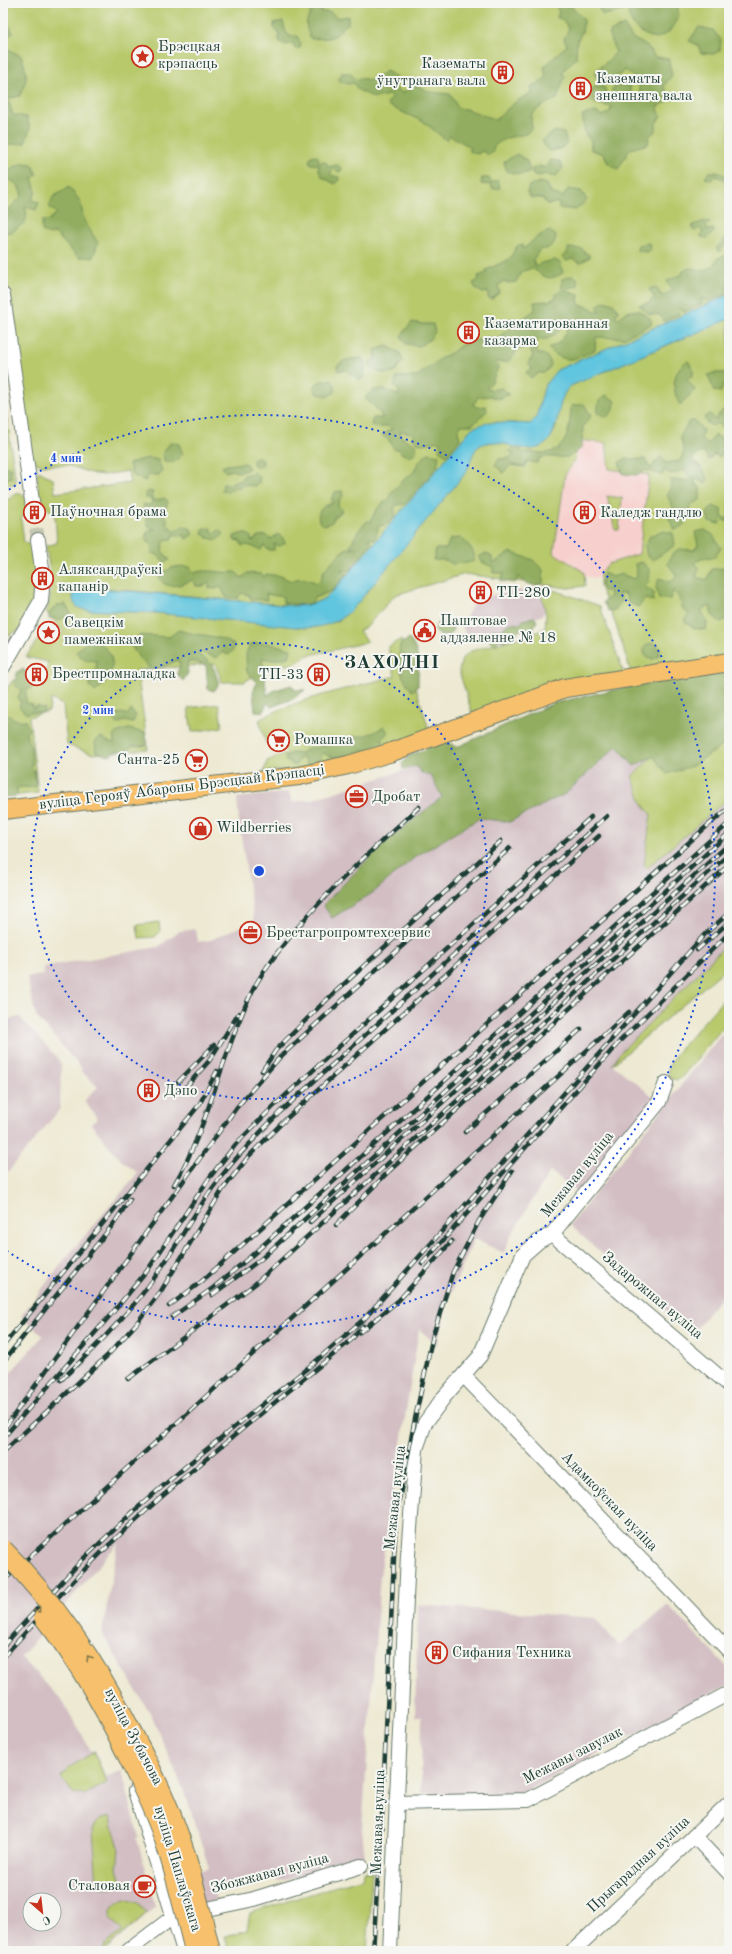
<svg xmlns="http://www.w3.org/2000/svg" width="732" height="1954" font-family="'Old Standard TT',serif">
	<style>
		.built { fill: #f7d0cd }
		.industrial { fill: #d2bec3; fill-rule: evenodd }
		.green { fill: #b8c96c; stroke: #6c8350 }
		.forest { fill: #92ad60; stroke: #58754a }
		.water { fill: #61c5de; stroke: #408189 }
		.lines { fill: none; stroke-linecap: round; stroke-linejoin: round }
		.minor-tunnel { stroke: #c4c7b2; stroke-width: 14; stroke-dasharray: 14 7; stroke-linecap: butt }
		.minor-casing { stroke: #67796b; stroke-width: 16 }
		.major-casing { stroke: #67796b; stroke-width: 20 }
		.minor { stroke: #fff; stroke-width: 14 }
		.major { stroke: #f7c06c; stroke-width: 18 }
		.rail-casing { stroke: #1f3d34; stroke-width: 4.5 }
		.rail { stroke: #f6f6f2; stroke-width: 3; stroke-dasharray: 9; stroke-linecap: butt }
		.highway-bridge-casing { stroke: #67796b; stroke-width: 22; stroke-linecap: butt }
		.highway-bridge { stroke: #f7c06c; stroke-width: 20 }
		.oneway { stroke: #80784d }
		.ring { fill: none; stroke: #1d4ed8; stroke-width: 2; stroke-dasharray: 2 4 }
		.labels { text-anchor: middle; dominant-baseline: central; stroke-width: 4; stroke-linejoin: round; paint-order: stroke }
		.poi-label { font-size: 15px; fill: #1f3d34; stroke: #f6f6f2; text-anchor: start }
		.street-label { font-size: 15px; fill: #1f3d34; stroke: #f6f6f2 }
		.district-label { font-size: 19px; font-weight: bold; letter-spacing: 1px; fill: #1f3d34; stroke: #f6f6f2 }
		.centre { fill: #1d4ed8; stroke: #f6f6f2; stroke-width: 2 }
		.ring-label { font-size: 12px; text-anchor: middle; font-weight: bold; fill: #1d4ed8; stroke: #f6f6f2; stroke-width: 4; stroke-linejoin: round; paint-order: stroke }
	</style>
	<rect width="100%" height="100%" fill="#f6f6f2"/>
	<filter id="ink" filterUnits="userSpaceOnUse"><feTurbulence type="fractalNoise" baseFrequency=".025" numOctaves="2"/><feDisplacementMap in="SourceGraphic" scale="8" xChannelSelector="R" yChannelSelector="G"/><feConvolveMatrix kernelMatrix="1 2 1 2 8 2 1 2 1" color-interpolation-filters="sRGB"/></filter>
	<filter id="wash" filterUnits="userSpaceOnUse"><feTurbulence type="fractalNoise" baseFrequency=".012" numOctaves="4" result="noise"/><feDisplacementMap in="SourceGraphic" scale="16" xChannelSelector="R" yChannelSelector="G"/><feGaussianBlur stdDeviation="0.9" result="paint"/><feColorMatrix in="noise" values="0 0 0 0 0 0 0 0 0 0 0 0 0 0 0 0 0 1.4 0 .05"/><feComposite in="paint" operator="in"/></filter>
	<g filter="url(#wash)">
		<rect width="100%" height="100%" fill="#ede9d2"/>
		<path class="built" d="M 619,391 L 680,529 L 616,580 L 571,575 L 466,528 L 519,459 L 575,463 L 584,417 Z"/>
		<g class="industrial">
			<path d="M 513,590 L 540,592 L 545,612 L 541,616 L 467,639 L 462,625 L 475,600 Z"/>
			<path d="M 729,685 L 729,966 L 613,1065 L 655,1098 L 581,1194 L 550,1171 L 510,1237 L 504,1253 L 474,1239 L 446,1305 L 437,1345 L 419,1329 L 380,1576 L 362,1830 L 365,1858 L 361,1859 L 360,1855 L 319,1865 L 320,1871 L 278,1882 L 276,1876 L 215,1892 L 217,1901 L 188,1908 L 179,1876 L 209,1868 L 186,1796 L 152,1717 L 102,1633 L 118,1543 L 21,1657 L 63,1702 L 91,1751 L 95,1750 L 105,1777 L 122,1771 L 139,1838 L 137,1839 L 155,1907 L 105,1951 L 3,1951 L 3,1381 L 43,1336 L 21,1316 L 65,1259 L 138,1173 L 121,1160 L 91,1124 L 98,1119 L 84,1101 L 98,1087 L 80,1070 L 82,1069 L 36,1016 L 31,997 L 27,977 L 43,975 L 43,967 L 158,947 L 180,931 L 196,929 L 198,942 L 211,940 L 254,920 L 239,822 L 237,798 L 288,792 L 293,802 L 313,799 L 472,749 ZM 30,1900 L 54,1900 L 54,1924 L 30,1924 Z"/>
			<path d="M 20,1017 L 59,1060 L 61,1065 L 60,1109 L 8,1172 L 3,1167 L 3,1020 Z"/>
			<path d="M 729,1025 L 729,1287 L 692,1334 L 570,1225 Z"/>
			<path d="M 418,1605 L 595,1618 L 619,1646 L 668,1605 L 729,1669 L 729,1684 L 523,1793 L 445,1796 L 445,1793 L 421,1793 L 422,1716 L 415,1716 Z"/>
		</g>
		<g class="green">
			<path d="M 3,3 L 729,3 L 729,295 L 557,370 L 545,385 L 536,418 L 530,424 L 495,422 L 472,428 L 337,587 C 325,601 312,606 294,606 L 104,588 L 77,590 L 86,610 L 157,613 L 314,627 L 338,621 L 357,604 L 470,465 C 474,428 508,447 531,449 C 537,446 546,442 550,438 C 562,423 555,399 570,386 L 729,319 L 729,658 L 631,673 L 616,625 L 600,587 L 600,573 L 608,564 L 639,554 L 649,475 L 609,469 L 606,443 L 578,440 L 575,459 L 565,475 L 554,553 L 584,572 L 585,586 L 568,588 L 465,574 L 395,595 L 367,626 L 359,631 L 368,642 L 306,656 L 295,664 L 269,667 L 244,682 L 222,682 L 215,664 L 137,670 L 148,749 L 93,754 L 67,745 L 63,705 L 51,699 L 49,711 L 29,717 L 38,793 L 3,797 L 3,694 L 13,680 L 44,687 L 48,662 L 26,657 L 41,635 L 52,642 L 63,631 L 46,612 C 55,592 49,567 46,546 L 57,543 L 55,515 L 46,507 L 40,507 L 37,474 L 39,471 L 53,479 L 55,493 L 130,483 L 128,471 L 105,475 L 94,474 L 67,465 L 40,465 L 31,460 L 3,251 Z"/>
			<path d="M 3,390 L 16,484 L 3,485 Z"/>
			<path d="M 21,493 L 28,499 L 29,509 L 21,519 L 24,542 L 34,547 C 39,584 38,592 25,627 L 3,638 L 3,500 L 10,499 L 13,495 Z"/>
			<path d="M 607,496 L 622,498 L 619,530 L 615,530 Z"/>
			<path d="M 540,589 L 557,591 L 600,606 L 624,674 L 472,713 L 459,671 L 462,658 L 471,651 L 535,633 L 545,628 L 546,614 Z"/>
			<path d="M 401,639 L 430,733 L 315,768 L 264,772 L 267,761 L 287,753 L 284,749 L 266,743 L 259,720 C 294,699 355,687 395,676 L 388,647 Z"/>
			<path d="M 219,704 L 222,727 L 192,732 L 188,708 Z"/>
			<path d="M 729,741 L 729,798 L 647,868 L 644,865 L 651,814 L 642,803 L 632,776 L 653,756 L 692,766 Z"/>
			<path d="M 159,922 L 160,931 L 155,937 L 139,938 L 137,925 Z"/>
			<path d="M 729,942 L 729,966 L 612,1065 L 619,1054 Z"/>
			<path d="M 729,993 L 729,1020 L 682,1077 L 678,1080 L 669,1078 L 668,1068 L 675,1055 Z"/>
			<path d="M 94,1751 L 107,1783 L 84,1795 L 73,1793 L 61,1777 L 69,1768 Z"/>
			<path d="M 110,1816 L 119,1848 L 117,1869 L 122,1885 L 111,1888 L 103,1888 L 97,1885 L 93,1829 L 99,1820 Z"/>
			<path d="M 363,1871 L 372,1872 L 367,1951 L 229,1951 L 225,1936 L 247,1930 L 250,1913 L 362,1878 Z"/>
			<path d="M 125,1899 L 138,1903 L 147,1913 L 104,1950 L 102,1948 L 122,1931 L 110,1918 C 111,1907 115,1903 125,1899 Z"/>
		</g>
		<g class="forest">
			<path d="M 269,3 L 287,3 L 281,10 L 268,4 Z"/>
			<path d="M 314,3 L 325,3 L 319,7 L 322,12 L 330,12 L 338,18 L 348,16 L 348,24 C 342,26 342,30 337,34 C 330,40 320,38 311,39 C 306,29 304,22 311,13 L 308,10 Z"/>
			<path d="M 553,3 L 568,3 L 584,20 L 582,32 L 577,41 L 576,58 L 562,72 L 565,76 L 557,99 C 547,102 538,108 531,115 L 532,128 L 526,134 L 506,138 L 495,145 L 492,153 L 488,155 L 483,151 L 477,154 L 469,151 L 469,146 L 450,136 L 446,140 L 424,122 L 389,106 L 387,103 L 393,98 L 388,95 L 375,98 L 358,90 L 354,83 L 347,84 L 338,80 L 342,73 L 350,73 L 356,80 L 360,78 L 370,80 L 387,71 L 399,79 L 395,88 L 403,93 L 414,84 L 430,92 L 450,94 L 458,108 L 466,109 L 496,120 C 507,109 518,98 533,93 L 531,87 L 546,78 L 544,67 L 567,45 L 564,39 L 569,28 L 562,19 L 557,18 L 559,11 Z"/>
			<path d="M 595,3 L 677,3 L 679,16 L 669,32 L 655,39 C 641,34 629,26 628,10 L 603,15 Z"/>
			<path d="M 283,21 L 285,30 L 289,36 L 297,36 L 301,44 L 300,48 L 295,49 L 292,43 L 286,45 L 279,41 L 279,34 L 274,28 L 274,23 Z"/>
			<path d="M 3,24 L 8,24 L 13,33 L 3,40 L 6,48 L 21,56 C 28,73 28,79 20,96 L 8,99 L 13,115 L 27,117 L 30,129 L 25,143 L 5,145 L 3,154 L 3,130 L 5,126 L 3,121 Z"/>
			<path d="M 624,25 L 632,38 L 647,46 L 655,57 L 668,58 L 672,75 L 664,86 L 668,94 L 667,102 L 657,107 L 661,116 L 656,123 L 656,131 L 649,136 L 648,144 L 630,149 L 618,169 L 608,163 L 604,154 L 591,150 L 591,141 L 585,134 L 582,115 L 596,112 L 602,116 L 609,113 L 612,107 L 598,104 L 585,99 L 594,87 L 604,87 L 610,102 L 619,96 L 611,90 L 618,84 L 630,85 L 631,98 L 641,96 C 640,84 635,77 625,70 L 615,78 L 597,78 L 594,73 C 602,64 609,62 616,52 L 610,39 L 610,32 Z"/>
			<path d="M 699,27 L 713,30 L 721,40 L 720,50 L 714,54 L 701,53 L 698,45 L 689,41 Z"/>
			<path d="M 555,131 L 564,133 L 567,144 L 560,149 L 549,151 L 542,141 Z"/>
			<path d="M 517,154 L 527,161 L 530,171 C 521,176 516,174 507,171 L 504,162 Z"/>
			<path d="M 315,155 L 318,157 L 319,163 L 323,161 L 327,163 L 327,167 L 338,165 L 342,169 L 341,171 L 339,172 L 335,169 L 330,173 L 333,176 L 340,177 L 340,180 L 335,184 L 322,177 L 318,168 L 320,165 L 311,164 L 309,161 L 311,156 Z"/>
			<path d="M 551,160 L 559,161 L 563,168 L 555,177 L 545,174 L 540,176 L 532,174 L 532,169 L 539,166 L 546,168 Z"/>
			<path d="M 23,163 L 32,164 L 37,175 L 32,178 L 36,191 L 32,200 L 39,202 L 36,210 L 25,207 L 27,214 L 25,222 L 12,232 L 3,233 L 3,215 L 22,196 L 18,185 L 7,178 L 8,170 Z"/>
			<path d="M 709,172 L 717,172 L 729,177 L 729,191 L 725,184 L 726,180 L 715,176 L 711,180 L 705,178 Z"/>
			<path d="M 482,178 L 489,178 L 491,183 L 498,180 L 500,188 L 493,189 L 491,185 L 481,184 Z"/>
			<path d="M 540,182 L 547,184 L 551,193 L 563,197 L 568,189 L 581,191 L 587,200 L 576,210 L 559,208 L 558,202 L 548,205 L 542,198 L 531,198 L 527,193 L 529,186 Z"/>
			<path d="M 69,187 L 80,201 L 84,220 L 98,243 L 93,257 L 78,257 L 55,233 L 50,235 L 42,231 L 42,221 L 48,221 L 57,213 L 49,207 L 53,197 Z"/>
			<path d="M 706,221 L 710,223 L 706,226 L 707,230 L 712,229 L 715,231 L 707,238 L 701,237 L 703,231 L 699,228 L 695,231 L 692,229 L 693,225 Z"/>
			<path d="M 550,231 L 556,236 L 555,242 L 547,249 L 540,249 L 533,260 L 536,267 L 541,263 L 555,260 L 561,263 L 563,273 C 547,282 545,277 532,268 L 521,272 L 516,282 L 506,283 L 504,281 L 498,286 L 500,292 L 492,299 L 488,298 L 488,292 L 483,293 L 476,289 L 473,283 L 479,280 L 478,276 L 487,273 L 486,270 L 510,259 L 517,246 L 522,244 L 523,249 C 534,241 536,235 550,231 Z"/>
			<path d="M 726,237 L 729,238 L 729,242 L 725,242 L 725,245 L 720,252 L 716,249 Z"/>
			<path d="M 649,243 L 650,249 L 647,252 L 637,251 L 638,245 Z"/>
			<path d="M 568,248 L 582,249 L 585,253 L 588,254 L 590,257 L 580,263 L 573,259 L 566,261 L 562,257 L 568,252 Z"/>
			<path d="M 729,254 L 729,286 L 726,287 L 727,294 L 709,301 L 701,299 L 702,304 L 684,312 L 680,308 L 679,314 L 664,321 L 660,315 L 649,314 L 639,305 L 649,303 L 654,297 L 649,289 L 656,287 L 662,296 L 672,291 L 667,281 L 681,275 L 685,269 L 692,268 L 704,271 L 712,267 L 718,258 Z"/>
			<path d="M 571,276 L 577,278 L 578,286 L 568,288 L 566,291 L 579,295 L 578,301 L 580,305 L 589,307 L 595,311 L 600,311 L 597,306 L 604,301 L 614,304 L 619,311 L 615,317 L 619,318 L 625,312 L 638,310 L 650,318 L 652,324 L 623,338 L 596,337 L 595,350 C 574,359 567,366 548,348 C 562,344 569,332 569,318 C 560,328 554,341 540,339 L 534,344 L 538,354 L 543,354 L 549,359 L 551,366 L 544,373 L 539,373 L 531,378 L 526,372 L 532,369 L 528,363 L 533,356 L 529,346 L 516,351 L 514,356 L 507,362 L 496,362 L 498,368 L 492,382 L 486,388 L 491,390 L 501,388 L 509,394 L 499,399 L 491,396 L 478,397 L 473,405 L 477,407 L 486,406 L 487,411 L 472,425 L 461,425 L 458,431 L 460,439 L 447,455 L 439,450 L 440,441 L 422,444 L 414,440 L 412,433 L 400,431 L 401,437 L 416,445 L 416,452 L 410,456 L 402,454 L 399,449 L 394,449 L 389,440 L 382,435 L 392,429 L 387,426 L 378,428 L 371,425 L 373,418 L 383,418 L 378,410 L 365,398 C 377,384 383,389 398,395 L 399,391 L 394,386 L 397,377 L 416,377 L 441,358 L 451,353 L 461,345 L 487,337 L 497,339 L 508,329 L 505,323 L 512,318 L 521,320 L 535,310 L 534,302 L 547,301 L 556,298 L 556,294 L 562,289 L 562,279 Z"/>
			<path d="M 412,322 L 422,324 L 433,324 L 435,332 L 429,340 L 419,346 L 406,344 L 401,336 Z"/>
			<path d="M 387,346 L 400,353 L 403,361 L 394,373 C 383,374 374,374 369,363 L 376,358 L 375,350 Z"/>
			<path d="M 362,358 L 365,364 L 365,377 L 359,380 L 345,370 L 338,371 L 337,366 L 345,360 Z"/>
			<path d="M 688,361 L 694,370 L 692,377 L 687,380 L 695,390 L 680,405 C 671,391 672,369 688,361 Z"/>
			<path d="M 713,373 L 726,373 L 729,376 L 729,382 L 723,385 L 721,392 L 714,391 L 708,375 Z"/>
			<path d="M 331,379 L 335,385 L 335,392 L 328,396 L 317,394 L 313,387 L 319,382 Z"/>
			<path d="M 606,395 L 615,401 L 614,410 L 607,417 L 597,413 L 599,401 Z"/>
			<path d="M 584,404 L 591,416 L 583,426 L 582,447 C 565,464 560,454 540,458 L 537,463 L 527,461 L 525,467 L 511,465 L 503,473 L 495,465 L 499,459 L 509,458 L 514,454 L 509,451 L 512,448 L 521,450 L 523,453 C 531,451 537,453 544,453 C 569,452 570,425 571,406 Z"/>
			<path d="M 729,405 L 729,432 L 727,432 L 716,423 L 713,426 L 707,423 L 704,417 L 710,414 L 716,420 L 718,415 Z"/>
			<path d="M 689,421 L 695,421 L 703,430 L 701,439 L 708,444 L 715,435 L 721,438 L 722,455 L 718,457 L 715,454 L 709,460 L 704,452 L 695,455 L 692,461 L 699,465 L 708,479 L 705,484 L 695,478 L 695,484 L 700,487 L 700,500 L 690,505 C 689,517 687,525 675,530 L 669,519 L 673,507 L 667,495 L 671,489 L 670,480 L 689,480 L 690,478 L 685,470 L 671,474 L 665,470 L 662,475 L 645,470 L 637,475 L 623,474 L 619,462 L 626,459 L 645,459 L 649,467 L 653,467 L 655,462 L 662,456 L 665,463 L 680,461 L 684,451 L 680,437 Z"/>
			<path d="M 171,442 L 179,444 L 183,454 L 174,462 L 165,462 L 162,454 Z"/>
			<path d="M 428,453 L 439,455 L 437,467 L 405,504 L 396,505 L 394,509 L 396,515 L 388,524 L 379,526 L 375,539 L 368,538 L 372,543 L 349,571 L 340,570 L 347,574 L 332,591 L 314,598 L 312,603 L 303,605 L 283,603 L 283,597 L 266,594 L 267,600 L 251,599 L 249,595 L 241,593 L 238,598 L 226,597 L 221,587 L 215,589 L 209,588 L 209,583 L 203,586 L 196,586 L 193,580 C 181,585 165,591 159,577 C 168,567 177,565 190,567 L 194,573 C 207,568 221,574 235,572 L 242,578 L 247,573 L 262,574 L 264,577 L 266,574 L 280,576 L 291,581 C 299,577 308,578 316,583 L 321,580 L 324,570 L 340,553 L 347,548 L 357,550 L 358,548 L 350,546 L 358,531 L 367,521 L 371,522 C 374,509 381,505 391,497 L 389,495 C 393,491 396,487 400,483 C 406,477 416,473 417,464 Z"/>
			<circle cx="258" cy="462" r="5"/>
			<path d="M 149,458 L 158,460 L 162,470 L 159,475 L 149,475 L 145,481 L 132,475 L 129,464 L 139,460 Z"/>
			<path d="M 245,463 L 249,468 C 243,473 239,473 231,470 L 226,472 L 222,467 L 227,465 Z"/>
			<path d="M 3,465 L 11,469 L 10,472 L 12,477 L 4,480 L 3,483 Z"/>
			<path d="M 253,472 L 260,477 L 259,482 L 256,486 L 244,485 L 227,492 L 222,491 L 223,484 L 230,484 L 234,481 L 241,481 L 243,476 Z"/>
			<path d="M 149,491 L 153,492 L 151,496 L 154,501 L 164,498 L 168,501 L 166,508 L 161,510 L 167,519 L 167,524 L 174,531 L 184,526 L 191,529 L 193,534 L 186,539 L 184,535 L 179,536 L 174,534 L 171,540 L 167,539 L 164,542 L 162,551 L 170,560 L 164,562 L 158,555 L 151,553 L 152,547 L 146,539 L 147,532 L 155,529 L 148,526 L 143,504 L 150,505 L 152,502 L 149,498 L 146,498 L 145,493 Z"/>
			<path d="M 342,491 L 343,496 L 339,501 L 338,506 L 342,509 L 341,512 L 334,517 L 332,522 L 325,525 L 320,523 C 315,513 322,505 333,503 L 331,499 L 335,492 Z"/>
			<path d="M 713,506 L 722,510 L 722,517 L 728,519 L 729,508 L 729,522 L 723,520 L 719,524 L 709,522 L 707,513 Z"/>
			<path d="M 211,528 L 212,532 L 215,533 L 219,530 L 224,534 L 217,540 L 208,538 L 202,533 L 204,529 Z"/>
			<path d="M 705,530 L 713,535 L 721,548 L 715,557 L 701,558 L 695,563 L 699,568 L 696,577 L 707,580 L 712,569 L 724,568 L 729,575 L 729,633 L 727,619 L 720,622 L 712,615 L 710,606 L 701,609 L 707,623 L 706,630 L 693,628 L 684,621 L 689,613 L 684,611 L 678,596 L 673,591 L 670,599 L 659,599 L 656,587 L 659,578 L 671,582 L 677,576 L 668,564 L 672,554 L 679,549 L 694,550 L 698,545 L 695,532 Z"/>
			<path d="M 661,531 L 673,533 L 675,545 L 653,560 L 647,556 L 645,546 L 650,536 Z"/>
			<path d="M 244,533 L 251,536 L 251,541 L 255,540 L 256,537 L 265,535 L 271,539 L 278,534 L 283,538 L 285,543 L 280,546 L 274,544 L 274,550 L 268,550 L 264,545 L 261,550 L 248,545 L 242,546 L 240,541 L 234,540 L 234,536 Z"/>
			<path d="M 461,538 C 468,544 476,551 474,561 L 463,564 L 458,562 L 455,565 L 444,560 L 433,560 L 436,549 L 446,549 L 450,539 Z"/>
			<path d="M 510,552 L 533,560 L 543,570 L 543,583 L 536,586 L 526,583 L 518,577 L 515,583 L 501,581 L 504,573 L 493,573 L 493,567 L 482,562 L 479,557 L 486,553 L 492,557 L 492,562 L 494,563 Z"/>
			<path d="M 642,562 L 650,570 L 649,581 L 644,586 L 654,593 L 653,601 L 645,599 L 638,607 L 629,603 L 625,594 L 619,593 L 622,601 L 615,610 L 608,611 L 603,602 L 610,596 L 609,591 L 604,591 L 601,585 L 604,573 L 612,577 L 621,574 L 634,579 L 637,577 L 635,564 Z"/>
			<path d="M 65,604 L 71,613 L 58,621 L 54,618 L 49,619 L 49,613 L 58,605 Z"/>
			<path d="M 534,617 L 537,621 L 532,631 L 519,630 L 513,637 L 503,641 L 499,639 L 496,645 L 490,642 L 489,633 L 493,629 L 502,630 C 506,623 512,623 520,624 L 523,620 Z"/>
			<path d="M 449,622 L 453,628 L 450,635 L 441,636 L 435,631 L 437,623 Z"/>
			<path d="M 179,630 C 199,637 216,633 234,645 L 233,651 L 228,655 L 222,652 L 217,658 L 201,652 L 197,654 C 214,664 213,665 219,684 L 214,691 L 208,689 L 206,665 L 196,662 L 187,662 L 188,673 L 183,681 L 177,674 L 180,665 L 178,660 L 153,671 L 139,658 L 130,644 L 139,635 L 169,637 Z"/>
			<path d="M 409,639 C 421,652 418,670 418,686 L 412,691 C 399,674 398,665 400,644 Z"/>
			<path d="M 97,641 C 120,656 115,676 95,692 L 89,686 C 91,677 97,669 97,661 L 84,660 L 76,652 L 86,642 Z"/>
			<circle cx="652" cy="651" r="8"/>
			<path d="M 267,643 L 291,649 L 289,657 L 272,660 L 262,658 L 267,695 L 275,690 L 292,685 L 295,690 L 305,690 L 293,699 L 271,707 L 267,703 L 263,712 L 255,711 L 253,692 L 257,682 L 247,672 L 246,654 L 250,644 Z"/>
			<path d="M 22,669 L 26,671 L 26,681 L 34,682 L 34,687 L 27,690 L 26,694 L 26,703 L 33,705 L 33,709 L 37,706 L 45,709 L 42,713 L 31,712 L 26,714 L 19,706 L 21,702 L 18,697 L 21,691 L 14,684 L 17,672 Z"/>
			<path d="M 729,672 L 729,741 L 692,766 L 667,774 L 653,756 L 634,766 L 617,746 L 565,794 L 509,822 L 480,818 L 415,857 L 374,892 L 332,918 L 323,905 L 384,843 L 442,797 L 431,776 L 420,772 L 416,766 L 403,769 L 402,764 L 409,756 L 445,741 L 457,747 L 554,703 L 631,686 Z"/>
			<path d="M 131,710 L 136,715 L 133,723 L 125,721 L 117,724 L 113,720 L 115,715 L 122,713 L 127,715 Z"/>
			<path d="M 5,711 C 11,718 16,721 25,720 L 29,730 L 26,732 L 27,739 L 31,747 L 32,765 L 30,767 L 34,770 L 36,786 C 29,789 24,786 17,788 L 17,796 L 3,797 L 3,713 Z"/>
			<path d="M 384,726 L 388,733 L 382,738 L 385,746 C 378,748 368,749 361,752 C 348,757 336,761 323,753 L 319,762 L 313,767 L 307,764 L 304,758 L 299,759 L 295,766 L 285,760 L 286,756 L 291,753 L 301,753 L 310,747 L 317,748 L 327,744 L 328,741 L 336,740 L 338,743 L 354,736 L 356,737 L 373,733 Z"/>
			<path d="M 129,729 L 145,733 L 148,744 L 143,746 L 132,746 L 127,752 L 116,751 L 109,756 L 96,752 L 95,742 L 101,737 L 109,742 L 114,743 L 115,733 Z"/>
		</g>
		<path class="water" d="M 729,295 L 729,319 L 570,386 C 553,401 563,446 533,449 C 519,450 505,442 491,442 C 468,445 475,461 464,475 L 357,604 C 342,621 327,627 305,628 L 157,613 L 87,610 C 77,609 72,604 73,595 L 77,590 L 95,588 L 294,606 C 312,606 325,601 337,587 L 472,428 L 489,422 L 530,424 L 536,418 L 545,385 L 557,370 Z"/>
	</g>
	<g filter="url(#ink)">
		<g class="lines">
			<path class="minor-tunnel" d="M 33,508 L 38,540"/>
			<defs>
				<g id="minor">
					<path d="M 3,295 L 33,508"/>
					<path d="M 3,667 L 41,601 L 43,576 L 38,540"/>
					<path d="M 552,1234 L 729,1385"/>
					<path d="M 464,1376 L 729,1651"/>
					<path d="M 135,1791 L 184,1951"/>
					<path d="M 396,1803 L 528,1800 L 729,1693"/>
					<path d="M 694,1836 L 729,1873"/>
					<path d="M 128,1951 L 174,1916 L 254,1899 L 361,1866"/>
					<path d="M 390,1951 L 408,1555 L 416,1449 L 425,1423 L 444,1397 L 480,1356 L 523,1255 L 539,1241 L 552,1234 L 659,1102 L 666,1083"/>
					<path d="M 573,1951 L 729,1803"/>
				</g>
				<path id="major" d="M 3,810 L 299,776 L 348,765 L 389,753 L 565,688 L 729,662"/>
			</defs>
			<use href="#minor" class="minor-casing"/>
			<use href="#major" class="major-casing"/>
			<use href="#minor" class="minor"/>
			<use href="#major" class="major"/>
			<defs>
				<g id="rail">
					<path d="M 697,950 L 729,922"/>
					<path d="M 262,1071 L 276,1050 L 321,1005 L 501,841"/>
					<path d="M 178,1082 L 214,1045"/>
					<path d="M 185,1088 L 209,1061 L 239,1013"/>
					<path d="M 465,1132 L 581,1029"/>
					<path d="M 174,1185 C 209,1125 220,1061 248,1000 C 259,975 276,954 293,933 C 331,887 375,847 419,807"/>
					<path d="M 310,1222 L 729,844"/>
					<path d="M 336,1225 L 389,1171 L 729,865"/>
					<path d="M 422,1264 L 621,1040 L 729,933"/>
					<path d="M 212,1295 L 261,1259 L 729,833"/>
					<path d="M 169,1306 L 201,1282 L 706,827 L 729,808"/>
					<path d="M 172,1317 L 213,1288 L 250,1257 L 729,823"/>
					<path d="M 360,1332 L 399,1300 L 452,1241"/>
					<path d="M 3,1346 L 199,1105 L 217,1071"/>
					<path d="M 3,1362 L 115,1222 L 130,1199"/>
					<path d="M 128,1379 L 255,1284 L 729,854"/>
					<path d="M 61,1380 C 94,1349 131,1312 157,1274 C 178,1244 195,1211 217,1182 C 235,1157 258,1135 280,1112 L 607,816"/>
					<path d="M 6,1426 L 237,1107 L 280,1057 L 510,848"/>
					<path d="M 3,1438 L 114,1311 L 147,1271 L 210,1177 L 236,1144 L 274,1106 L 591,817"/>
					<path d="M 3,1452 L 107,1356 L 136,1324 L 161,1291 L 223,1189 L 249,1156 L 286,1119 L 599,836"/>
					<path d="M 3,1581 L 629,1012"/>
					<path d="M 3,1646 L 82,1560 L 134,1511 L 191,1462 L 315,1362 L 365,1318 L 705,934 L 729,913"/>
					<path d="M 3,1657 C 47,1609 91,1560 140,1516 C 208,1455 280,1399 351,1340 L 363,1326"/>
					<path d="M 373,1951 L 382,1817 L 396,1515 L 415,1419 L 433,1335 L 453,1272 L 479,1221 L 512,1171"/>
				</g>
			</defs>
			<use href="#rail" class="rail-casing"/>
			<use href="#rail" class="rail"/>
			<defs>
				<g id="highway-bridge">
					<path d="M 3,1550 C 57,1605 98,1667 133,1735 C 150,1767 166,1800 178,1834 C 192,1872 200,1912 210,1951"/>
					<path d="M 44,1617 C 83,1665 113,1722 139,1779 C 149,1800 159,1821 166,1843 C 177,1878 186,1915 195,1951"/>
				</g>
			</defs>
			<use href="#highway-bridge" class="highway-bridge-casing"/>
			<use href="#highway-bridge" class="highway-bridge"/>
		</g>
		<defs><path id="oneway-chevron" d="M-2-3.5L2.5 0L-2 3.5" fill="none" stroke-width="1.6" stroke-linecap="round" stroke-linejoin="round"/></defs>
		<g class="oneway">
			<use href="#oneway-chevron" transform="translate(38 1610) rotate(51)"/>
			<use href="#oneway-chevron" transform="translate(89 1658) rotate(-123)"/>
		</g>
	</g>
	<g class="ring">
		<circle cx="259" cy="871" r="228"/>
		<path d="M4 493A456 456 0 1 1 4 1249"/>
	</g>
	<defs>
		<symbol id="sight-ring" viewBox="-11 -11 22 22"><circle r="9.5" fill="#f6f6f2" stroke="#c8321e" stroke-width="1.5"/><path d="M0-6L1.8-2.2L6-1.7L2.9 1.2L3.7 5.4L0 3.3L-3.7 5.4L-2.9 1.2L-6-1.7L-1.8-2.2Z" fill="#c8321e"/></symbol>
		<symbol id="building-ring" viewBox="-11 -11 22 22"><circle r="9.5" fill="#f6f6f2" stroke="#c8321e" stroke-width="1.5"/><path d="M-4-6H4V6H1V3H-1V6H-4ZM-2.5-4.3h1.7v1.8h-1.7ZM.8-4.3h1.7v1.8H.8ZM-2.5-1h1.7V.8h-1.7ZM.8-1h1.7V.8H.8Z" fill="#c8321e"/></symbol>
		<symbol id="civic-ring" viewBox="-11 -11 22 22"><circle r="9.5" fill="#f6f6f2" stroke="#c8321e" stroke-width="1.5"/><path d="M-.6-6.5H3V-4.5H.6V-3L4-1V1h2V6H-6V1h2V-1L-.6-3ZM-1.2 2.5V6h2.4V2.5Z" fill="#c8321e"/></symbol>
		<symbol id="supermarket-ring" viewBox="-11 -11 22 22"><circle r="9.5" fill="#f6f6f2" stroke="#c8321e" stroke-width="1.5"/><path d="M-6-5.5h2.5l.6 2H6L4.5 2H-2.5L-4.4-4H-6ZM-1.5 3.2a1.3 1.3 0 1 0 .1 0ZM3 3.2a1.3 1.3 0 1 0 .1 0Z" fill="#c8321e"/></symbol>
		<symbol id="office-ring" viewBox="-11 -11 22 22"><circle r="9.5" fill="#f6f6f2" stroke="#c8321e" stroke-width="1.5"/><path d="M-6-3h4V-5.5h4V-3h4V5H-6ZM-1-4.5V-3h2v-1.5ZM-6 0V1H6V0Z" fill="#c8321e"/></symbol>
		<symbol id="shop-ring" viewBox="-11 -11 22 22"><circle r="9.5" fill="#f6f6f2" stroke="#c8321e" stroke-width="1.5"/><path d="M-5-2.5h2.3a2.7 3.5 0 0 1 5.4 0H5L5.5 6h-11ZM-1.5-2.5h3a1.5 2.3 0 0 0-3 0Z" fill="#c8321e"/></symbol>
		<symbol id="cafe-ring" viewBox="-11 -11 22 22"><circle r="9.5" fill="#f6f6f2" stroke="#c8321e" stroke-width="1.5"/><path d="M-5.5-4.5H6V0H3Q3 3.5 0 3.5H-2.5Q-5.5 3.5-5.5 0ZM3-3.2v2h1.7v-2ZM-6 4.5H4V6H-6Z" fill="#c8321e"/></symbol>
	</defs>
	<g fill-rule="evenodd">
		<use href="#sight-ring" x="130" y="44" width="25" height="25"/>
		<use href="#building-ring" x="490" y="60" width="25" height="25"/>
		<use href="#building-ring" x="568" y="76" width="25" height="25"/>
		<use href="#building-ring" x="456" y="320" width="25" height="25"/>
		<use href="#building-ring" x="22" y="500" width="25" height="25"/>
		<use href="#building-ring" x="572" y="500" width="25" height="25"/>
		<use href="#building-ring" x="30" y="566" width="25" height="25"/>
		<use href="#building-ring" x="468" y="580" width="25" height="25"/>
		<use href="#civic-ring" x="412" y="618" width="25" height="25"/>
		<use href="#sight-ring" x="36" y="620" width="25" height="25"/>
		<use href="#building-ring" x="24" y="662" width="25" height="25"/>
		<use href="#building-ring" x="306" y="662" width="25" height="25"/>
		<use href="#supermarket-ring" x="266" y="728" width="25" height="25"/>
		<use href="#supermarket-ring" x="184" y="748" width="25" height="25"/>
		<use href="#office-ring" x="344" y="784" width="25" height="25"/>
		<use href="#shop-ring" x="188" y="816" width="25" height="25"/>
		<use href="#office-ring" x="238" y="920" width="25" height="25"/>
		<use href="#building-ring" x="136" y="1078" width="25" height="25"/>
		<use href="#building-ring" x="424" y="1640" width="25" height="25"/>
		<use href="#cafe-ring" x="132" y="1874" width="25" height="25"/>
	</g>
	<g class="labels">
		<g class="poi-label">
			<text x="158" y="47">Брэсцкая<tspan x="158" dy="17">крэпасць</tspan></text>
			<text x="486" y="64" text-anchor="end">Казематы<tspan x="486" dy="17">ўнутранага вала</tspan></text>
			<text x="596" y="79">Казематы<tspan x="596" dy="17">знешняга вала</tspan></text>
			<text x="484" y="324">Казематированная<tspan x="484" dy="17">казарма</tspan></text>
			<text x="50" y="512">Паўночная брама</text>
			<text x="600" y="513">Каледж гандлю</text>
			<text x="58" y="570">Аляксандраўскі<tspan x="58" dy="17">капанір</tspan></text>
			<text x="496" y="593">ТП-280</text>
			<text x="440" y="621">Паштовае<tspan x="440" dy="17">аддзяленне № 18</tspan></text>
			<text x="64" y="623">Савецкім<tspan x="64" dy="17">памежнікам</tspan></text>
			<text x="52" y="674">Брестпромналадка</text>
			<text x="304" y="675" text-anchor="end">ТП-33</text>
			<text x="294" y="740">Ромашка</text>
			<text x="180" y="760" text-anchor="end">Санта-25</text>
			<text x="372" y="797">Дробат</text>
			<text x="216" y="828">Wildberries</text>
			<text x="266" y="933">Брестагропромтехсервис</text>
			<text x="164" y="1091">Дэпо</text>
			<text x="452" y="1653">Сифания Техника</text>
			<text x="130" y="1886" text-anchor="end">Сталовая</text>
		</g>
		<g class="street-label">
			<text transform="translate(182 788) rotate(-7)">вуліца Герояў Абароны Брэсцкай Крэпасці</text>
			<text transform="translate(578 1175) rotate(-51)">Межавая вуліца</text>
			<text transform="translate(652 1296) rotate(40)">Задарожная вуліца</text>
			<text transform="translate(396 1498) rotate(-84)">Межавая вуліца</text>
			<text transform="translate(609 1502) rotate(46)">Адамкоўская вуліца</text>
			<text transform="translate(133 1737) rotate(62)">вуліца Зубачова</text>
			<text transform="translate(573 1756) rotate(-27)">Межавы завулак</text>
			<text transform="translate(379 1822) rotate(-88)">Межавая вуліца</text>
			<text transform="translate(639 1865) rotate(-43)">Прыгарадная вуліца</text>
			<text transform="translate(177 1869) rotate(73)">вуліца Паплаўскага</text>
			<text transform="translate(270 1874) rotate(-15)">Збожжавая вуліца</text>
		</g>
		<g class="district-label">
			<text x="392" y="663">ЗАХОДНІ</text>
		</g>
	</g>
	<circle cx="259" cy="871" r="6" class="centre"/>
	<g class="ring-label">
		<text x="66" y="462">4 мин</text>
		<text x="98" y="714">2 мин</text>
	</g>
	<rect width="732" height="1954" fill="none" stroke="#f6f6f2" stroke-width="16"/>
	<g transform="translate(42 1912) rotate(152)"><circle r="19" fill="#f6f6f2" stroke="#a0aca6"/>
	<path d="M0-3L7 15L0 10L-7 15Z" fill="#c8321e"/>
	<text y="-6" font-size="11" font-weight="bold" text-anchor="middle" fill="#1f3d34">С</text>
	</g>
</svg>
